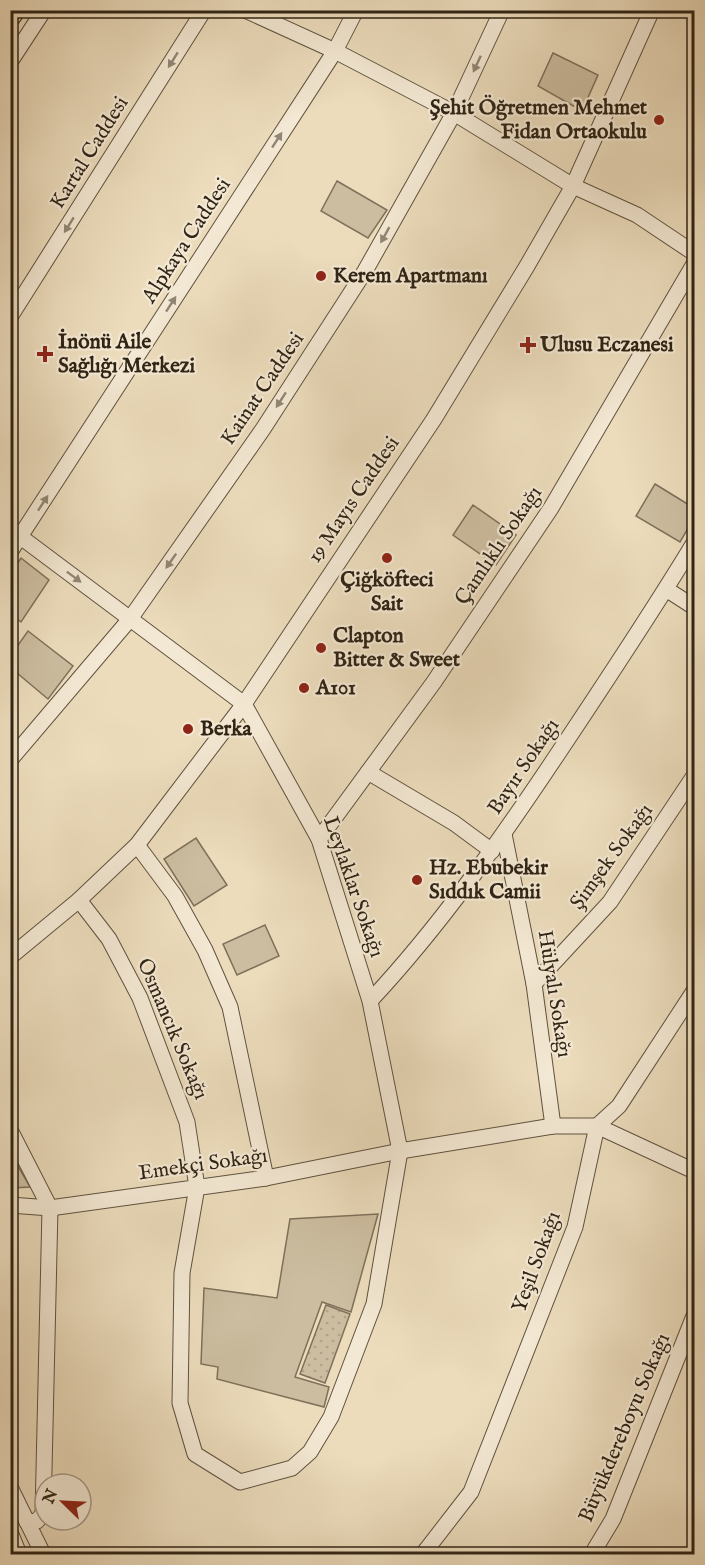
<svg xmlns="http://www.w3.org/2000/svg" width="705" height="1565" font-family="'IM FELL English',serif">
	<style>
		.grass { fill: #ccbda0; stroke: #7e705a; stroke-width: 1.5 }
		.park { fill: url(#park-dots); stroke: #7e705a; stroke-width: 1.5 }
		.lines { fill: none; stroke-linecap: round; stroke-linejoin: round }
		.minor-casing { stroke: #5f523f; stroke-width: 17 }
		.major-casing { stroke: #302415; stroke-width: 22 }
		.minor { stroke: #f3e8d3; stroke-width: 15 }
		.major { stroke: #ecdcbc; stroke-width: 20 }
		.oneway { fill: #928674 }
		.poi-dot { fill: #8f2418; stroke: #f3e8d3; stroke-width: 2 }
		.labels { text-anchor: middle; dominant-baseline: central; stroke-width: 4.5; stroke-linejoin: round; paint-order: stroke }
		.poi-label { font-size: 21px; font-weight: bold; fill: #302415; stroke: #f3e8d3; text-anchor: start }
		.street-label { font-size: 21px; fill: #302415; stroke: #f3e8d3 }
	</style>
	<defs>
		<pattern id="park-dots" width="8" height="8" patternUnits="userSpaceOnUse" patternTransform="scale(1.5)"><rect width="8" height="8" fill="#ccbda0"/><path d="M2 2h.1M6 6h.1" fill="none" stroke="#b0a289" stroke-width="1.8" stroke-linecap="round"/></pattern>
	</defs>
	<rect width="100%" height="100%" fill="#ecdcbc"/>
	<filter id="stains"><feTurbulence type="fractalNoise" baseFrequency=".00333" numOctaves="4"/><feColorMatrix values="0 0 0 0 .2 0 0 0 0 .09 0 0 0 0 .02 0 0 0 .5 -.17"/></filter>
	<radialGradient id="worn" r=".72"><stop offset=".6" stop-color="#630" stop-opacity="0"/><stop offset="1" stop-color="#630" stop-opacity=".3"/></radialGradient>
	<g class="grass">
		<path d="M 553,53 L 598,75 L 582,111 L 538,86 Z"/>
		<path d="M 337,181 L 387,210 L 368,238 L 321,211 Z"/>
		<path d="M 655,484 L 694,508 L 694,518 L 680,542 L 636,516 Z"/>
		<path d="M 473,505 L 516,535 L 496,565 L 453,535 Z"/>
		<path d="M 21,558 L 49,580 L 21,622 L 11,614 L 11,573 Z"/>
		<path d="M 28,631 L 73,666 L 48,699 L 11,668 L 11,655 Z"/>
		<path d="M 196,838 L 227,885 L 194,906 L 164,859 Z"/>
		<path d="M 265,925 L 279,956 L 237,975 L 223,944 Z"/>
		<path d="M 11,1154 L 30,1187 L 11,1188 Z"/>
		<path d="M 378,1214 L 351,1312 L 322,1302 L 295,1377 L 329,1387 L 324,1407 L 217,1379 L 218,1367 L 201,1364 L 204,1288 L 277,1298 L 290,1219 Z"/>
	</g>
	<path class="park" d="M 326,1305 L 350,1314 L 325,1383 L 300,1374 Z"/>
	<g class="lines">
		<defs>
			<g id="minor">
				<path d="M 245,10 L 335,51 L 454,113 L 573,186 L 637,215 L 694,253"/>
				<path d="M 10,62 L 44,10"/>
				<path d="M 10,317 L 204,10"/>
				<path d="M 10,529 L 244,704 L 319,839 L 370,1001 L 400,1151 L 553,1126 L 597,1126 L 694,1171"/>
				<path d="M 10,552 L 335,51 L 356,10"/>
				<path d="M 666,589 L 694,607"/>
				<path d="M 10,760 L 130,619 L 263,429 L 365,271 L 454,113 L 502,10"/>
				<path d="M 368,772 L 454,823 L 492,851"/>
				<path d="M 504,834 L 534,984 L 553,1126"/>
				<path d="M 319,839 L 434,682 L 551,508 L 694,264"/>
				<path d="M 137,845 L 175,896 L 205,950 L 230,1007 L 266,1178"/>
				<path d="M 10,957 L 79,900 L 137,845 L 244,704 L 434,419 L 527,266 L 573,186 L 652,10"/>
				<path d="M 534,984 L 610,902 L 694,776"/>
				<path d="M 370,1001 C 441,925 501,839 559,752 C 605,683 651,614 694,543"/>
				<path d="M 10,1130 L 50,1208 L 43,1514 L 37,1521 L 27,1522"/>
				<path d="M 10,1205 L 50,1208 L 266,1178 L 400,1151 L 374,1304 L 331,1417 L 310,1452 L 292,1468 L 240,1482 L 195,1454 L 180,1403 L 182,1273 L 197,1187 L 187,1122 L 140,998 L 109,939 L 79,900"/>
				<path d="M 10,1487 L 43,1554"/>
				<path d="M 10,1532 L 19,1554"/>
				<path d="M 423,1554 L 471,1492 L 575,1227 L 597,1126 L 619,1106 L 694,991"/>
				<path d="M 592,1554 L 613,1519 L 694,1316"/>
			</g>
			<path id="major" d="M 10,17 L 15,10"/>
		</defs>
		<use href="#minor" class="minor-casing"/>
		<use href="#major" class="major-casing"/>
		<use href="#minor" class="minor"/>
		<use href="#major" class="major"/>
	</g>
	<defs><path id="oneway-solid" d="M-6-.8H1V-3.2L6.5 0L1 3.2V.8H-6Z" transform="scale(1.5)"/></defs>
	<g class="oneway">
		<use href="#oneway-solid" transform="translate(173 60) rotate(122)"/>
		<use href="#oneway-solid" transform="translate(477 64) rotate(115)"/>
		<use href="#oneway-solid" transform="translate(277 140) rotate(-57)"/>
		<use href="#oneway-solid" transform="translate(69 225) rotate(122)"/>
		<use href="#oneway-solid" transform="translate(385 235) rotate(119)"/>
		<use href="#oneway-solid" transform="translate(171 304) rotate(-57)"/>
		<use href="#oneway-solid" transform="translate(281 400) rotate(123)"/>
		<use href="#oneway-solid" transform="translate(43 503) rotate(-57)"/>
		<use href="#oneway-solid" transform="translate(171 561) rotate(125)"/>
		<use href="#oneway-solid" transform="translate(74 577) rotate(37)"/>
	</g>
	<g class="poi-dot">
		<circle cx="659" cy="120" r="6"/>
		<circle cx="321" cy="276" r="6"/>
		<path d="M525 336h6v6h6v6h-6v6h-6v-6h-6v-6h6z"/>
		<path d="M42 345h6v6h6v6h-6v6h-6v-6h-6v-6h6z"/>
		<circle cx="387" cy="558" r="6"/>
		<circle cx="321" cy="648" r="6"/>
		<circle cx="304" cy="688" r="6"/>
		<circle cx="188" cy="729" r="6"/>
		<circle cx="417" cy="880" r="6"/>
	</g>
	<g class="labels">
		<g class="poi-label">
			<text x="647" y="108" text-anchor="end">Şehit Öğretmen Mehmet<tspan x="647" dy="24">Fidan Ortaokulu</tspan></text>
			<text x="333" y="276">Kerem Apartmanı</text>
			<text x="58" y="342">İnönü Aile<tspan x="58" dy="24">Sağlığı Merkezi</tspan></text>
			<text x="540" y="345">Ulusu Eczanesi</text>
			<text x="387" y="580" text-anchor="middle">Çiğköfteci<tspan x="387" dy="24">Sait</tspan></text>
			<text x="333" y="636">Clapton<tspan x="333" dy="24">Bitter &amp; Sweet</tspan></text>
			<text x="316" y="688">A101</text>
			<text x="200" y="729">Berka</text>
			<text x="429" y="868">Hz. Ebubekir<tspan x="429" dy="24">Sıddık Camii</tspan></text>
		</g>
		<g class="street-label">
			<text transform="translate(90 153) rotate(-58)">Kartal Caddesi</text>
			<text transform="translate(187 241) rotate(-57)">Alpkaya Caddesi</text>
			<text transform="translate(263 389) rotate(-56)">Kainat Caddesi</text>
			<text transform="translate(354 500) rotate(-56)">19 Mayıs Caddesi</text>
			<text transform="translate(499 546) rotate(-56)">Çamlıklı Sokağı</text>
			<text transform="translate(524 767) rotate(-56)">Bayır Sokağı</text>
			<text transform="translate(612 857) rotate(-54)">Şimşek Sokağı</text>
			<text transform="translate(353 887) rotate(71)">Leylaklar Sokağı</text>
			<text transform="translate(554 994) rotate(81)">Hülyalı Sokağı</text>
			<text transform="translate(172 1029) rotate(67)">Osmancık Sokağı</text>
			<text transform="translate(203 1165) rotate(-8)">Emekçi Sokağı</text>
			<text transform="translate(537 1262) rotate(-70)">Yeşil Sokağı</text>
			<text transform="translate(625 1428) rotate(-67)">Büyükdereboyu Sokağı</text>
		</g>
	</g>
	<rect width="705" height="1565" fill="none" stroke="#ecdcbc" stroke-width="36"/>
	<rect x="12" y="12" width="681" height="1541" fill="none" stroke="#302415" stroke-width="3"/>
	<rect x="18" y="18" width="669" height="1529" fill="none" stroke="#302415" stroke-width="1.5"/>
	<g transform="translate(63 1502) rotate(294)"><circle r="28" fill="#f3e8d3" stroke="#a59a87" stroke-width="1.5"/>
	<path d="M0-4.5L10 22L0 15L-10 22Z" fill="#8f2418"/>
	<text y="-9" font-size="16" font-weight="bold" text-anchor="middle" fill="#302415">N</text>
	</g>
	<rect width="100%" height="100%" filter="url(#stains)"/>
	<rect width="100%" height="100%" fill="url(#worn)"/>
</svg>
